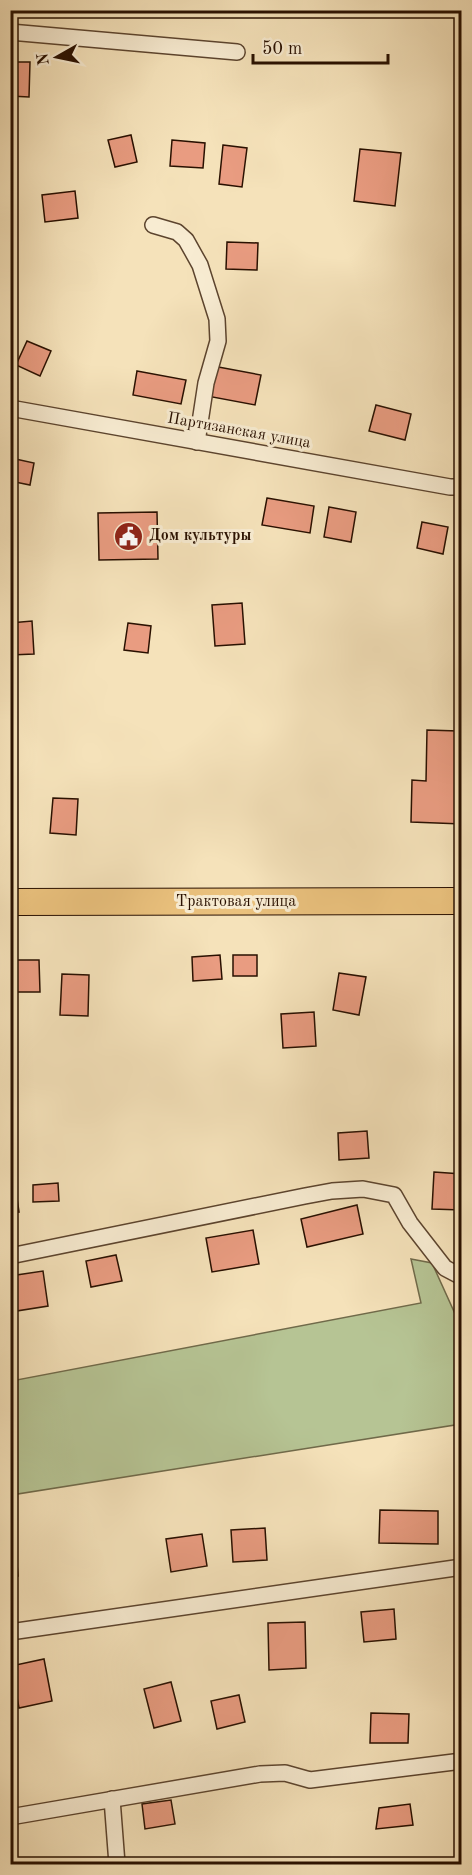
<svg xmlns="http://www.w3.org/2000/svg" width="472" height="1875" font-family="'Old Standard TT',serif">
	<style>
		.green { fill: #b6c494; stroke: #706a4a; stroke-width: 1.5 }
		.building { fill: #e99c81; stroke: #291000; stroke-width: 1.5 }
		.lines { fill: none; stroke-linecap: round; stroke-linejoin: round }
		.minor-casing { stroke: #5c442e; stroke-width: 18 }
		.trunk-casing { stroke: #291000; stroke-width: 28 }
		.minor { stroke: #f8ecd2; stroke-width: 15 }
		.trunk { stroke: #eac17d; stroke-width: 26 }
		.labels { text-anchor: middle; dominant-baseline: central; stroke-width: 6; stroke-linejoin: round; paint-order: stroke }
		.street-label { font-size: 16px; fill: #291000; stroke: #f8ecd2 }
		.poi-label { font-size: 16px; font-weight: bold; fill: #291000; stroke: #f8ecd2; text-anchor: start }
	</style>
	<rect width="100%" height="100%" fill="#f5e2ba"/>
	<filter id="stains"><feTurbulence type="fractalNoise" baseFrequency=".00333" numOctaves="4"/><feColorMatrix values="0 0 0 0 .2 0 0 0 0 .09 0 0 0 0 .02 0 0 0 .5 -.17"/></filter>
	<radialGradient id="worn" r=".72"><stop offset=".6" stop-color="#630" stop-opacity="0"/><stop offset="1" stop-color="#630" stop-opacity=".3"/></radialGradient>
	<path class="green" d="M 411,1259 L 432,1263 L 461,1327 L 461,1424 L 11,1495 L 11,1381 L 421,1303 Z"/>
	<g class="building">
		<path d="M 205,10 L 227,10 L 227,16 L 205,15 Z"/>
		<path d="M 10,62 L 30,62 L 29,97 L 10,96 Z"/>
		<path d="M 131,135 L 137,162 L 115,167 L 108,140 Z"/>
		<path d="M 172,140 L 205,143 L 203,168 L 170,166 Z"/>
		<path d="M 223,145 L 247,148 L 242,187 L 219,184 Z"/>
		<path d="M 360,149 L 401,153 L 395,206 L 354,201 Z"/>
		<path d="M 75,191 L 78,218 L 45,222 L 42,195 Z"/>
		<path d="M 227,242 L 258,243 L 257,270 L 226,269 Z"/>
		<path d="M 27,341 L 51,351 L 40,376 L 16,365 Z"/>
		<path d="M 213,366 L 261,375 L 255,405 L 207,396 Z"/>
		<path d="M 137,371 L 186,380 L 181,404 L 133,395 Z"/>
		<path d="M 376,405 L 411,414 L 405,440 L 369,431 Z"/>
		<path d="M 11,458 L 34,463 L 30,485 L 10,481 Z"/>
		<path d="M 267,498 L 314,506 L 310,533 L 262,525 Z"/>
		<path d="M 329,507 L 356,512 L 351,542 L 324,537 Z"/>
		<path d="M 157,512 L 158,559 L 99,560 L 98,513 Z"/>
		<path d="M 422,522 L 448,527 L 443,554 L 417,548 Z"/>
		<path d="M 242,603 L 245,644 L 215,646 L 212,605 Z"/>
		<path d="M 32,621 L 34,654 L 10,655 L 10,623 Z"/>
		<path d="M 128,623 L 151,626 L 148,653 L 124,650 Z"/>
		<path d="M 427,730 L 458,731 L 457,778 L 462,778 L 462,824 L 411,822 L 412,780 L 426,781 Z"/>
		<path d="M 53,798 L 78,799 L 76,835 L 50,833 Z"/>
		<path d="M 220,955 L 222,979 L 193,981 L 192,957 Z"/>
		<rect x="233" y="955" width="24" height="21"/>
		<path d="M 16,960 L 39,960 L 40,992 L 16,992 Z"/>
		<path d="M 339,973 L 366,977 L 359,1015 L 333,1010 Z"/>
		<path d="M 62,974 L 89,975 L 88,1016 L 60,1015 Z"/>
		<path d="M 314,1012 L 316,1046 L 283,1048 L 281,1014 Z"/>
		<path d="M 367,1131 L 369,1158 L 339,1160 L 338,1133 Z"/>
		<path d="M 434,1172 L 462,1174 L 462,1210 L 432,1209 Z"/>
		<path d="M 58,1183 L 59,1201 L 33,1202 L 33,1185 Z"/>
		<path d="M 10,1184 L 15,1184 L 19,1212 L 10,1213 Z"/>
		<path d="M 357,1205 L 363,1234 L 307,1247 L 301,1219 Z"/>
		<path d="M 253,1230 L 259,1264 L 212,1272 L 206,1238 Z"/>
		<path d="M 116,1255 L 122,1281 L 91,1287 L 86,1261 Z"/>
		<path d="M 43,1271 L 48,1306 L 10,1312 L 10,1276 Z"/>
		<path d="M 380,1510 L 438,1511 L 438,1544 L 379,1543 Z"/>
		<path d="M 265,1528 L 267,1560 L 233,1562 L 231,1530 Z"/>
		<path d="M 202,1534 L 207,1566 L 171,1572 L 166,1539 Z"/>
		<path d="M 10,1538 L 15,1538 L 18,1576 L 10,1576 Z"/>
		<path d="M 394,1609 L 396,1639 L 364,1642 L 361,1612 Z"/>
		<path d="M 305,1622 L 306,1668 L 269,1670 L 268,1623 Z"/>
		<path d="M 44,1659 L 52,1701 L 19,1708 L 11,1666 Z"/>
		<path d="M 171,1682 L 181,1721 L 154,1728 L 144,1689 Z"/>
		<path d="M 239,1695 L 245,1722 L 217,1729 L 211,1701 Z"/>
		<path d="M 371,1713 L 409,1714 L 408,1743 L 370,1743 Z"/>
		<path d="M 462,1795 L 462,1828 L 459,1828 L 455,1796 Z"/>
		<path d="M 171,1800 L 175,1824 L 145,1829 L 142,1804 Z"/>
		<path d="M 410,1804 L 413,1825 L 376,1829 L 379,1808 Z"/>
		<path d="M 363,1859 L 364,1864 L 333,1864 L 333,1860 Z"/>
	</g>
	<g class="lines">
		<defs>
			<g id="minor">
				<path d="M 10,32 L 237,52"/>
				<path d="M 153,225 L 177,232 L 186,240 L 200,265 L 217,319 L 218,341 L 206,383 L 197,442"/>
				<path d="M 10,408 L 450,487 L 462,487"/>
				<path d="M 10,1256 L 305,1196 L 332,1191 L 363,1189 L 394,1195 L 410,1223 L 445,1268 L 462,1277"/>
				<path d="M 10,1632 L 462,1567"/>
				<path d="M 112,1799 L 117,1864"/>
				<path d="M 10,1817 L 260,1774 L 285,1773 L 310,1780 L 462,1761"/>
			</g>
			<path id="trunk" d="M 10,902 L 462,901"/>
		</defs>
		<use href="#minor" class="minor-casing"/>
		<use href="#trunk" class="trunk-casing"/>
		<use href="#minor" class="minor"/>
		<use href="#trunk" class="trunk"/>
	</g>
	<defs>
		<symbol id="civic-disc" viewBox="-11 -11 22 22"><circle r="9.5" fill="#8f2418" stroke="#f8ecd2"/><path d="M-.6-6.5H3V-4.5H.6V-3L4-1V1h2V6H-6V1h2V-1L-.6-3ZM-1.2 2.5V6h2.4V2.5Z" fill="#fff"/></symbol>
	</defs>
	<g fill-rule="evenodd">
		<use href="#civic-disc" x="112" y="520" width="33" height="33"/>
	</g>
	<g class="labels">
		<g class="street-label">
			<text transform="translate(239 431) rotate(10)">Партизанская улица</text>
			<text x="236" y="902">Трактовая улица</text>
		</g>
		<g class="poi-label">
			<text x="149" y="536">Дом культуры</text>
		</g>
	</g>
	<rect width="472" height="1875" fill="none" stroke="#f5e2ba" stroke-width="36"/>
	<rect x="12" y="12" width="448" height="1851" fill="none" stroke="#291000" stroke-width="3"/>
	<rect x="18" y="18" width="436" height="1839" fill="none" stroke="#291000" stroke-width="1.5"/>
	<g transform="translate(57 57) rotate(261)" stroke="#f8ecd2" stroke-width="4.5" paint-order="stroke">
	<path d="M0-4.5L10 22L0 15L-10 22Z" fill="#291000"/>
	<text y="-9" font-size="16" font-weight="bold" text-anchor="middle" fill="#291000">N</text>
	</g>
	<path d="M253 54v9h135v-9" fill="none" stroke="#291000" stroke-width="3"/>
	<text x="262" y="54" font-size="18" fill="#291000" stroke="#f8ecd2" stroke-width="4.5" paint-order="stroke">50 m</text>
	<rect width="100%" height="100%" filter="url(#stains)"/>
	<rect width="100%" height="100%" fill="url(#worn)"/>
</svg>
